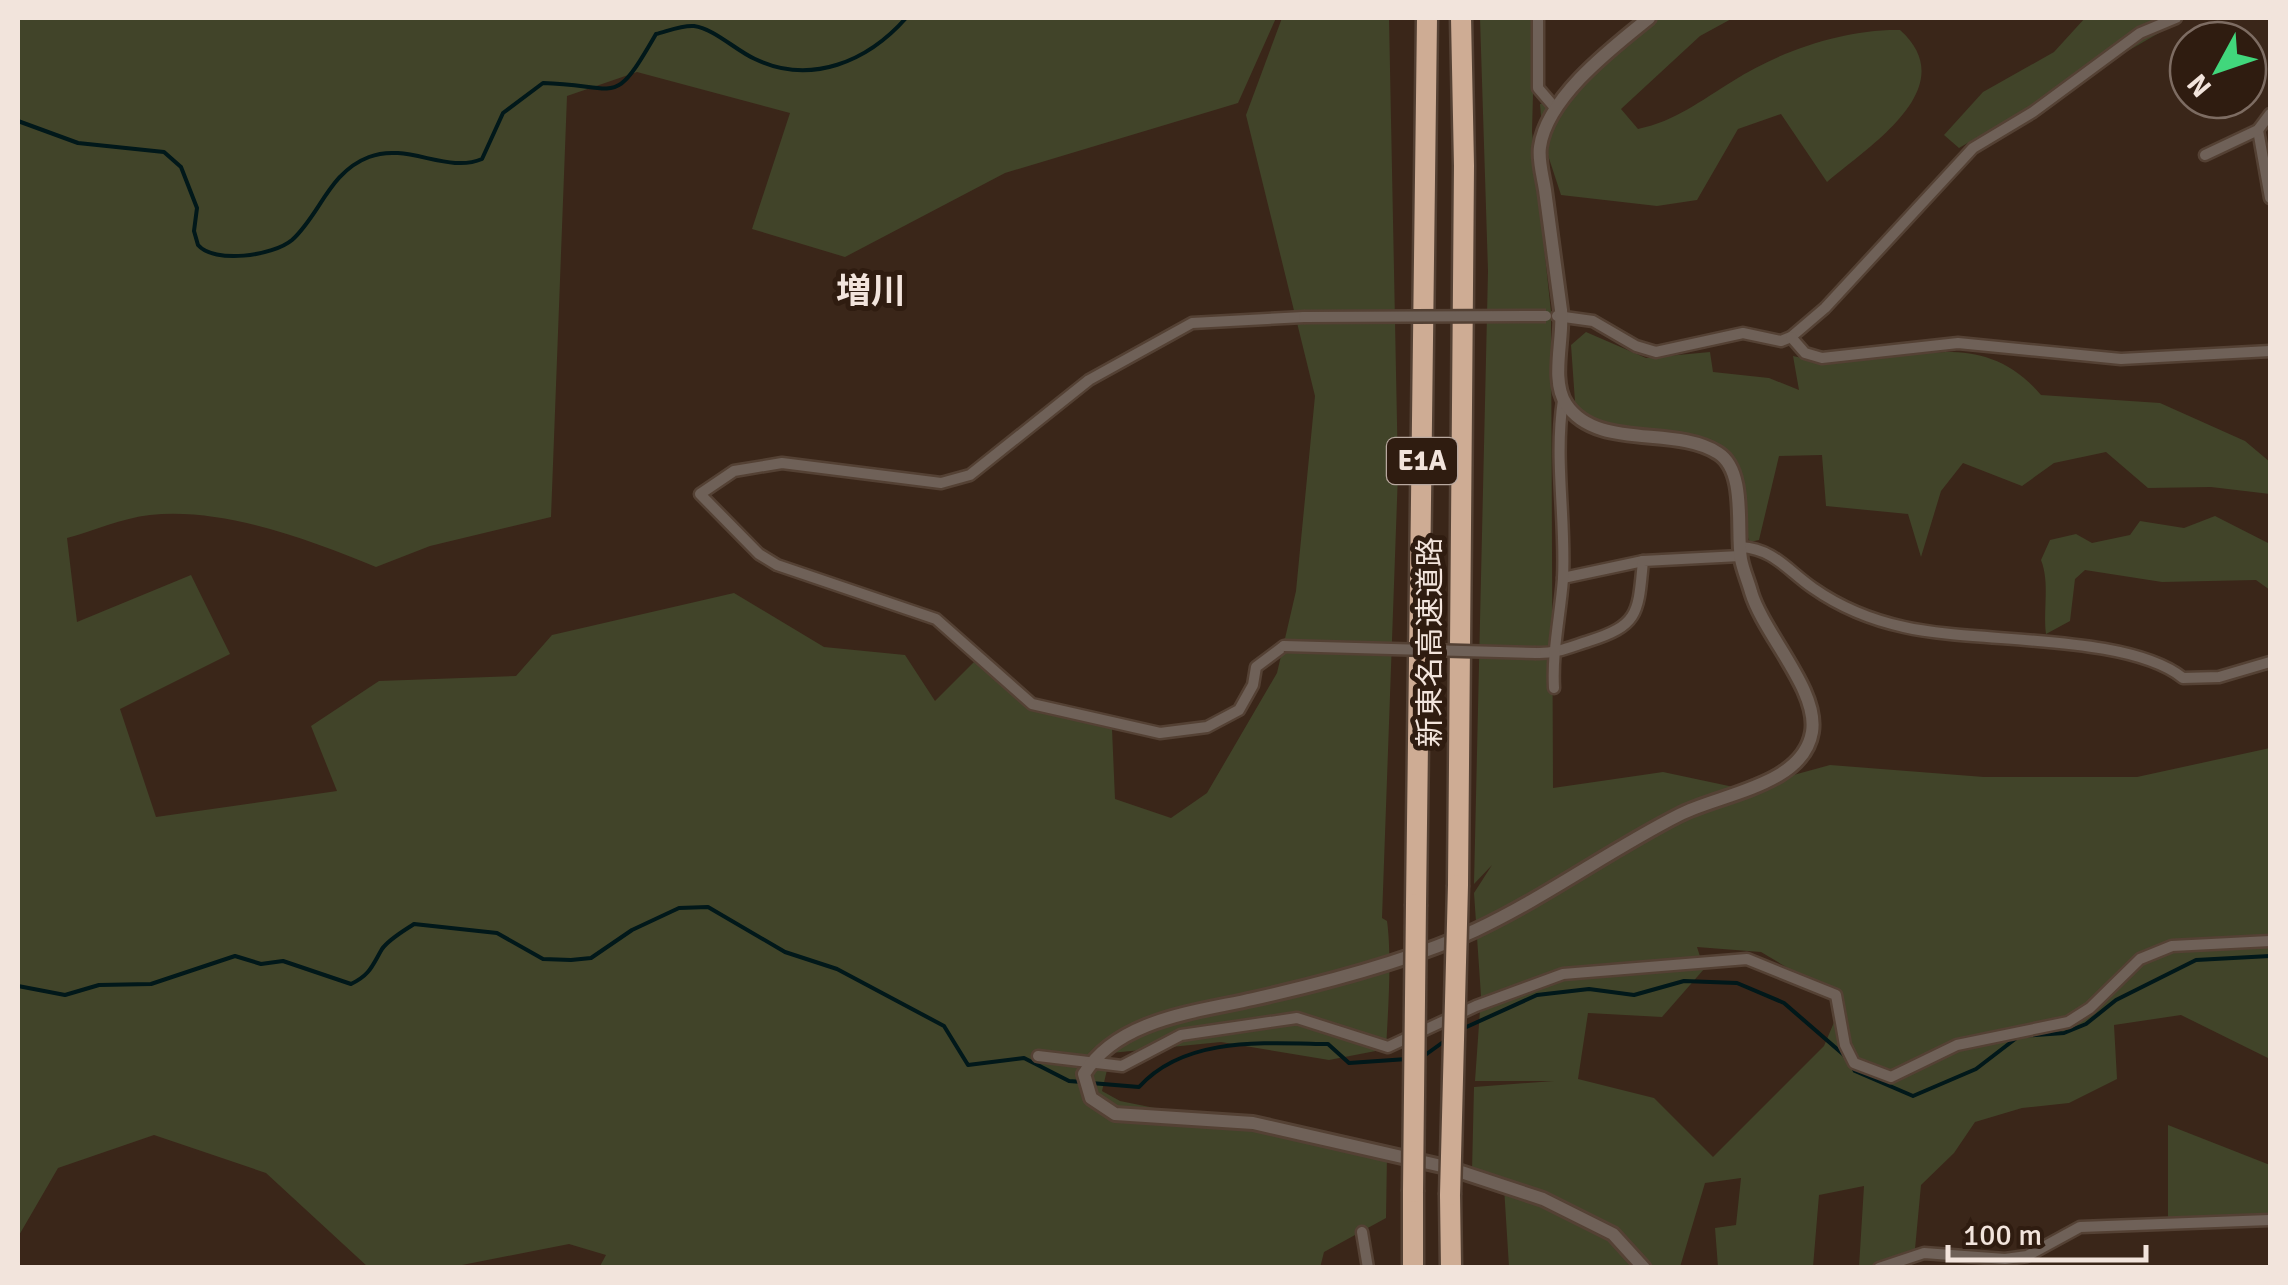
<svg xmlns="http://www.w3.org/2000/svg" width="2288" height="1285" font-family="Signika,'Noto Sans JP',sans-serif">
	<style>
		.green { fill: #414429; fill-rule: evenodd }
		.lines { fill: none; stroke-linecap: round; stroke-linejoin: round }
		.stream { stroke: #01181a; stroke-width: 4 }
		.minor-casing { stroke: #544134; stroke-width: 15 }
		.tertiary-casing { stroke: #544134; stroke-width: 18 }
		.motorway-casing { stroke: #544134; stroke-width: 25 }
		.minor { stroke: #6f6158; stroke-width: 10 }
		.tertiary { stroke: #6f6158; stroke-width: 12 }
		.motorway { stroke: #ceac94; stroke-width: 20 }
		.minor-bridge-casing { stroke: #544134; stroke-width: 15; stroke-linecap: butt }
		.motorway-bridge-casing { stroke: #544134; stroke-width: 25; stroke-linecap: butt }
		.minor-bridge { stroke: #6f6158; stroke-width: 10 }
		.motorway-bridge { stroke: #ceac94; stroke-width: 20 }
		.labels { text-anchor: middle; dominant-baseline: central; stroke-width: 10; stroke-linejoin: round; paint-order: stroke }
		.shield { fill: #2f1c10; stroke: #b8a89f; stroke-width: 2.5 }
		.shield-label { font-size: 28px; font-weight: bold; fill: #f2e4dc }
		.street-label { font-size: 30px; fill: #f2e4dc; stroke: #2f1c10 }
		.quarter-label { font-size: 35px; font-weight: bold; fill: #f2e4dc; stroke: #2f1c10 }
	</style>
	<rect width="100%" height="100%" fill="#3a2619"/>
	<g class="green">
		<path d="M 18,18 L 1276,18 L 1238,103 L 1005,173 L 845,257 L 752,229 L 790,113 L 637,72 L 567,96 L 551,517 L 430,546 L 376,567 C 309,540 224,507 150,515 C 122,518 93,531 67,538 L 77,622 L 191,575 L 230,654 L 120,709 L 156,817 L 337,791 L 311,726 L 379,681 L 516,676 L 552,635 L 734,593 L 824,647 L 905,655 L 935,701 L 974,662 L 1032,704 L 1112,729 L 1115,799 L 1171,818 L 1207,793 L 1277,673 L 1296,591 L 1315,396 L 1246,115 L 1282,18 L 1389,18 L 1398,473 L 1382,918 L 1387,921 C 1392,956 1388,1012 1386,1049 L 1329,1060 L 1221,1042 L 1111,1053 L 1102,1091 L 1120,1101 L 1387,1155 L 1386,1218 L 1324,1252 L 1320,1268 L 599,1268 L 606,1255 L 569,1244 L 452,1267 L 368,1267 L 266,1173 L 154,1135 L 58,1168 L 18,1237 Z"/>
		<path d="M 1480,18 L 1535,18 L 1532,132 L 1551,312 L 1553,788 L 1663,772 L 1743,789 L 1830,765 L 1984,777 L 2137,777 L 2270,748 L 2270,1059 L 2181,1015 L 2114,1025 L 2117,1079 L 2069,1103 L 2022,1108 L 1975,1122 L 1954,1153 L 1921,1185 L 1915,1249 L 1873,1267 L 1859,1267 L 1864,1186 L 1819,1195 L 1813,1267 L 1718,1267 L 1715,1228 L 1736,1225 L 1741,1178 L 1705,1183 L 1680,1267 L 1509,1267 L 1504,1187 L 1472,1171 L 1474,1087 L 1554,1081 L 1475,1081 L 1481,996 L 1474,893 L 1492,865 L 1474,884 L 1488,271 ZM 1697,947 L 1761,952 L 1843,1001 L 1824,1046 L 1713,1157 L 1654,1098 L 1578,1079 L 1588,1013 L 1662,1017 L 1704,969 Z"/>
		<path d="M 1652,18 L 1733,18 L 1700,36 L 1621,109 L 1638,129 C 1676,121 1700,101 1733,81 C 1780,51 1844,29 1900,30 C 1964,87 1869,146 1827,182 L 1781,114 L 1738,129 L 1697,200 L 1657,206 L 1561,195 L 1543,140 L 1540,104 L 1561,103 Z"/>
		<path d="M 2085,18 L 2185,18 L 1959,148 L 1944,135 L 1983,92 L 2054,52 Z"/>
		<path d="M 1586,332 L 1646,358 L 1710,352 L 1713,372 L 1769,378 L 1799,390 L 1793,356 C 1884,379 1971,312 2041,395 L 2160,403 L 2245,441 L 2270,462 L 2270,494 L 2211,487 L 2148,488 L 2106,452 L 2054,463 L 2022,486 L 1963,463 L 1941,491 L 1921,557 L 1908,514 L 1826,506 L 1822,455 L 1779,456 L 1759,540 L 1750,542 L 1738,516 L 1728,457 L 1576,416 L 1571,345 Z"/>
		<path d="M 2215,516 L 2270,544 L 2270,590 L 2256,580 L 2162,582 L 2085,570 L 2075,579 L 2070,621 L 2046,634 C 2043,609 2050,583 2041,560 L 2050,540 L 2076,534 L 2092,543 L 2130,535 L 2140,521 L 2184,528 Z"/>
		<path d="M 2168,1125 L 2270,1165 L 2270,1219 L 2168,1226 Z"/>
	</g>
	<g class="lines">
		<g class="stream">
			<path d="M 18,121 L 78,143 L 164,152 L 181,167 L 197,208 L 194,231 L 198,245 C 214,264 273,256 292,240 C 320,215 329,172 369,157 C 407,142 447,174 482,159 L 503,113 L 543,83 C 621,85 612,110 656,34 C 668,31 682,25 694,26 C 715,29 735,50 755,59 C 811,86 868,61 906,18"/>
			<path d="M 18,986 L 65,995 L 99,985 L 151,984 L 235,956 L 261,964 L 283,961 L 351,984 C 370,975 372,966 382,949 C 389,939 405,930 414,924 L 497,933 L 543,959 L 571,960 L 591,958 L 632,930 L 679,908 L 708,907 L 785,952 L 837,969 L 944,1026 L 968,1065 L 1024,1058 L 1069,1081 L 1082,1082"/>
			<path d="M 1462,1029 L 1537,995 L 1589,989 L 1634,995 L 1684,981 L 1737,983 L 1784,1003 L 1844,1055 L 1855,1071 L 1913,1096 L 1976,1069 L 2019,1036 L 2064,1033 L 2086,1024 L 2116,1000 L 2196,960 L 2270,956"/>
			<path d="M 1421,1058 L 1446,1040"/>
			<path d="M 1091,1083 L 1139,1087 C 1185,1036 1264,1043 1328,1044 L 1349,1063 L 1407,1059"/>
		</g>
		<defs>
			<g id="minor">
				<path d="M 1538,18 L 1538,88 L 1556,109"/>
				<path d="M 2258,130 L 2270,198"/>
				<path d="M 2205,155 L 2258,130 L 2270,114"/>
				<path d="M 1557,316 L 1593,321 L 1636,346 L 1656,352 L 1743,333 L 1781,341 L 1791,337 L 1825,308 L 1973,148 L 2033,112 L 2140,33 L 2176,18"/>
				<path d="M 1791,337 L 1805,353 L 1822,358 L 1958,343 L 2121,359 L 2270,351"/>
				<path d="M 1741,547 C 1774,549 1787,570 1813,588 C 1840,607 1872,620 1904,627 C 1977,644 2127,633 2183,678 L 2219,677 L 2270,662"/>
				<path d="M 1563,578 L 1643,561"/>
				<path d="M 1284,646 L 1256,667 L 1253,685 L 1239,710 L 1207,727 L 1160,733 L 1032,704 L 936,619 L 777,565 L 759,554 L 700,494 L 734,471 L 782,463 L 941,483 L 970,475 L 1089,380 L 1192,323 L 1304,317"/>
				<path d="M 1536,653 C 1555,654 1570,647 1589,641 C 1640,625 1638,612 1643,561 L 1740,556"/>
				<path d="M 1554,688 C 1552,651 1560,617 1563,579 C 1566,519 1554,460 1563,400"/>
				<path d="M 1038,1056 L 1122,1066 L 1181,1035 L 1297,1018 L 1388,1047 L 1476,1006 L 1563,974 L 1747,959 L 1836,995 L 1845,1045 L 1854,1063 L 1891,1077 L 1957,1045 L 2068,1022 L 2090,1008 L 2140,959 L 2172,946 L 2270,941"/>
				<path d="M 1362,1232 L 1368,1268"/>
				<path d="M 1879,1268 L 1924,1253 L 2005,1259 L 2027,1256 L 2080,1227 L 2270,1220"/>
			</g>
			<path id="tertiary" d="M 1644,1268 L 1613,1234 L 1543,1199 L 1446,1167 L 1253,1123 L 1115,1114 L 1091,1098 L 1084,1074 C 1118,1019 1196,1012 1253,999 C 1324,983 1410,961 1476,930 C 1546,897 1610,850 1679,815 C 1719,794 1803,786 1812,732 C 1819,690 1764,635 1751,592 C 1748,581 1743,570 1741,559 C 1736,530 1747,471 1718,453 C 1675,425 1597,451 1566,404 C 1550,380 1564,338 1561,310 C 1556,270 1550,230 1545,190 C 1543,177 1538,160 1540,147 C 1547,97 1613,47 1649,18"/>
			<g id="motorway">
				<path d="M 1458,885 L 1464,166 L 1461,18"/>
				<path d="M 1416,904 L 1427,18"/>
				<path d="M 1413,1192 L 1413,1268"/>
				<path d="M 1450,1195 L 1451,1268"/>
			</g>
		</defs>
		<use href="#minor" class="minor-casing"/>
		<use href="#tertiary" class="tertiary-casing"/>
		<use href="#motorway" class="motorway-casing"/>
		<use href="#minor" class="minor"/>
		<use href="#tertiary" class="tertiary"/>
		<use href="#motorway" class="motorway"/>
		<defs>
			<g id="minor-bridge">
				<path d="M 1304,317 L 1546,316"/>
				<path d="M 1284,646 L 1536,653"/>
			</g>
			<g id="motorway-bridge">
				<path d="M 1413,1192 L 1416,904"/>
				<path d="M 1450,1195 L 1458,885"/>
			</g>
		</defs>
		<use href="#minor-bridge" class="minor-bridge-casing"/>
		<use href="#motorway-bridge" class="motorway-bridge-casing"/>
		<use href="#minor-bridge" class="minor-bridge"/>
		<use href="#motorway-bridge" class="motorway-bridge"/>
	</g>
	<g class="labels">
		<rect class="shield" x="1387" y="438" width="70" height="46" rx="8"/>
		<g class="shield-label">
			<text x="1422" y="461">E1A</text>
		</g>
		<g class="street-label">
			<text transform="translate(1430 642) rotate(-90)">新東名高速道路</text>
		</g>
		<g class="quarter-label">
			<text x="871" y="291">増川</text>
		</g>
	</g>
	<rect width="2288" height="1285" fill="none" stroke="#f2e4dc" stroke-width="40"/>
	<g transform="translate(2218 70) rotate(230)"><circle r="48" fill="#2f1c10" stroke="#7d6c62" stroke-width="2.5"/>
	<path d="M0-8L18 38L0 25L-18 38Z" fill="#41d77c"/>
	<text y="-15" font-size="28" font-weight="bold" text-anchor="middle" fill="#f2e4dc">N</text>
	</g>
	<path d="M1948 1245v15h198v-15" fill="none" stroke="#f2e4dc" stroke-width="5"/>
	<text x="1963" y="1245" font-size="30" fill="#f2e4dc" stroke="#2f1c10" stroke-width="8" paint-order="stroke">100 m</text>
</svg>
